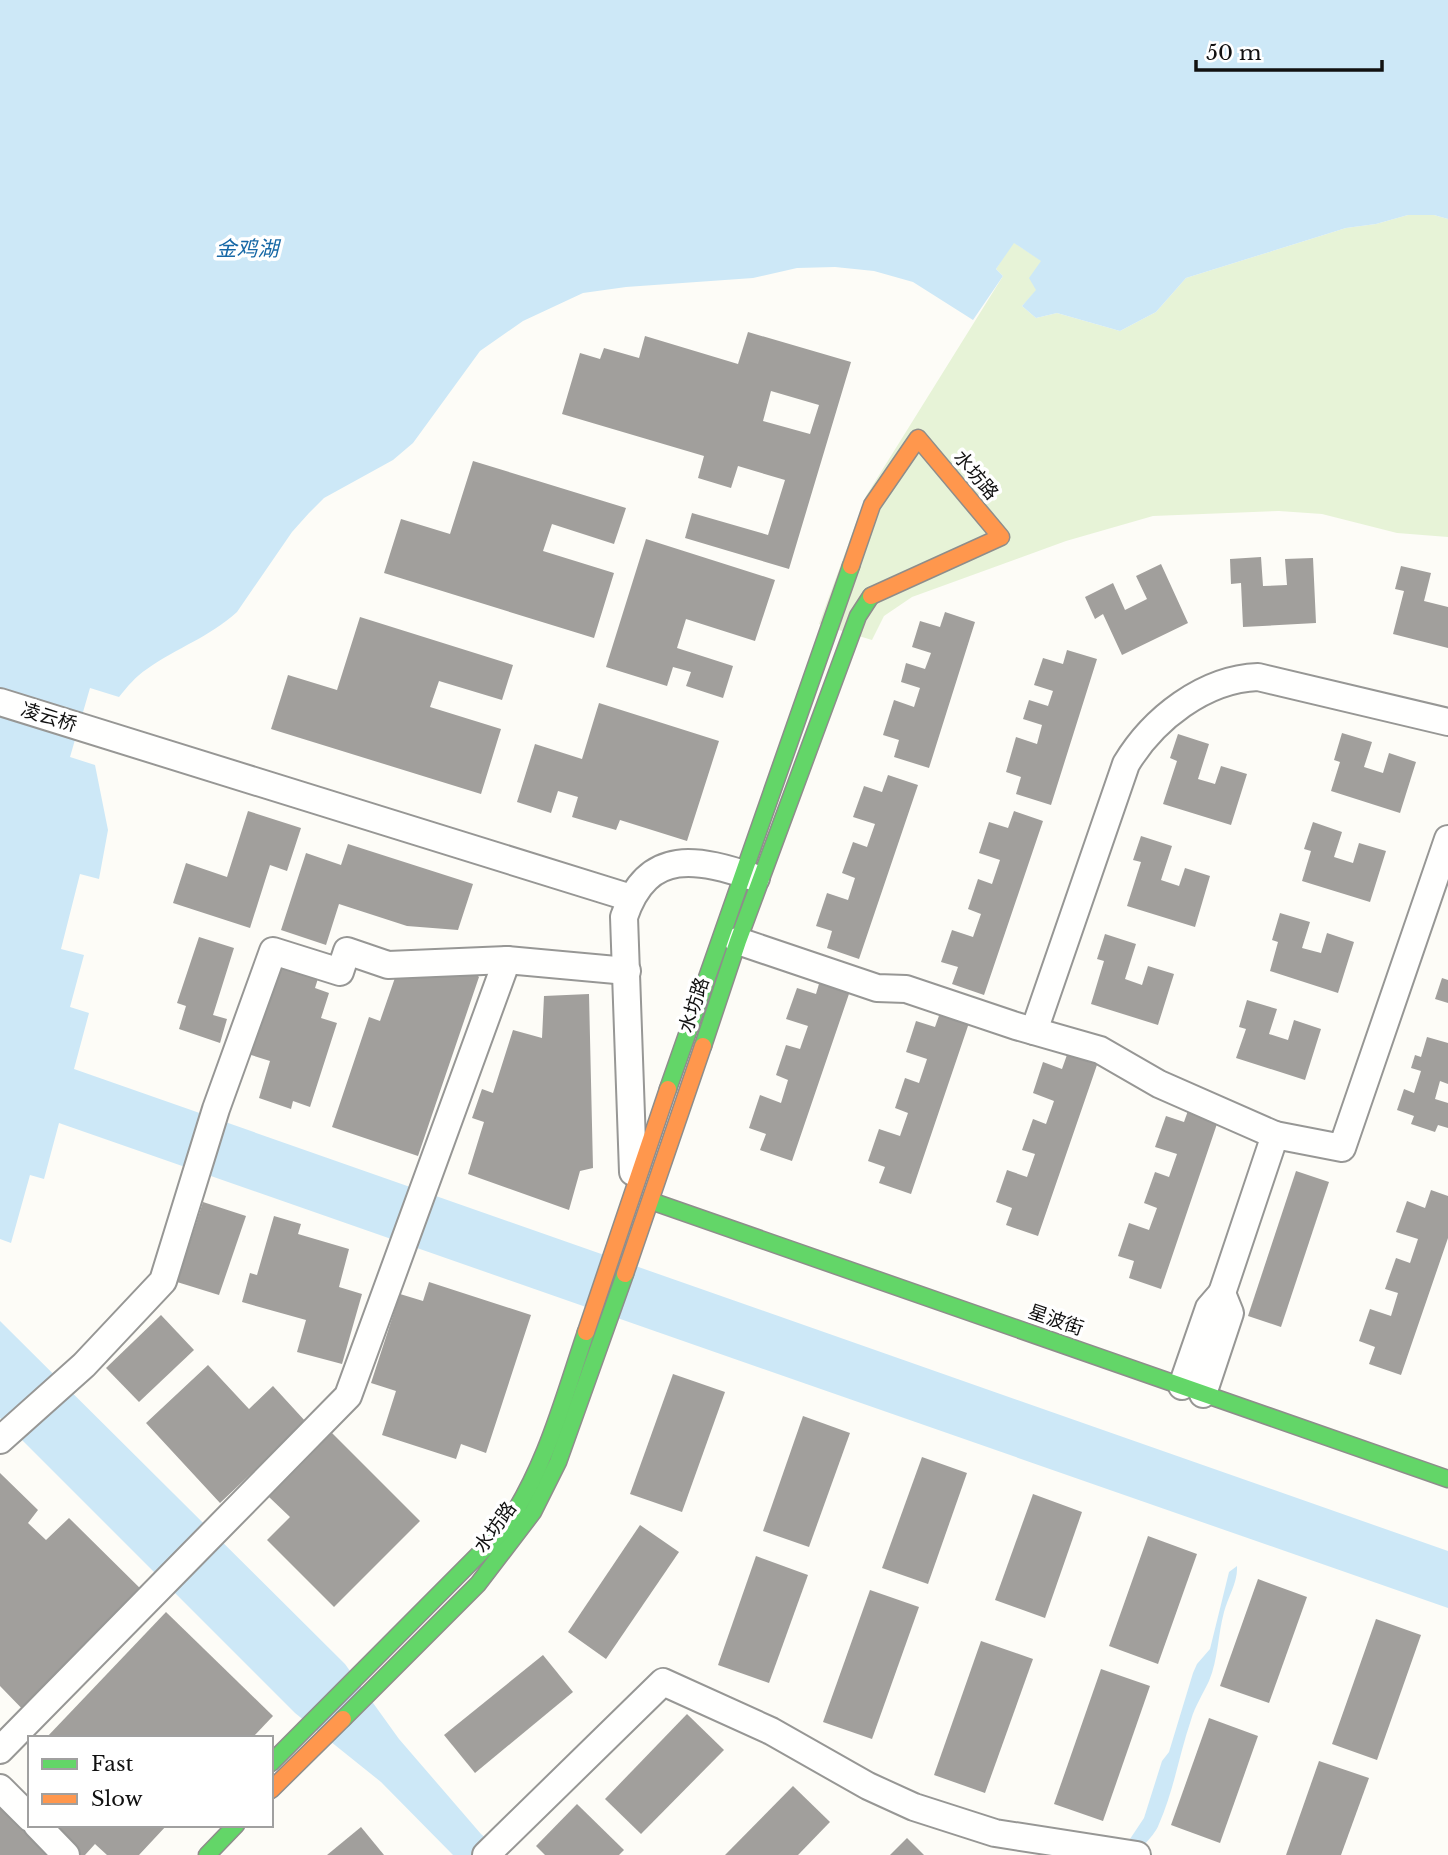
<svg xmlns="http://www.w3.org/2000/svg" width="1448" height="1855" font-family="'Libre Baskerville','Noto Sans SC',serif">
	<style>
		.park { fill: #e7f3d7 }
		.water { fill: #cde8f7 }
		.building { fill: #a19f9c; fill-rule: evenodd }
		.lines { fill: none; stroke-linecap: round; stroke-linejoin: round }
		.street-casing { stroke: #979795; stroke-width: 30 }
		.fast-casing { stroke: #8e8d8b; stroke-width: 19 }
		.slow-casing { stroke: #8e8d8b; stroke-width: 19 }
		.street { stroke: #fffffe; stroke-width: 26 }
		.fast { stroke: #63d668; stroke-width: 16 }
		.slow { stroke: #ff974d; stroke-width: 16 }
		.labels { text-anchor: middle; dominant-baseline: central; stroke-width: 7; stroke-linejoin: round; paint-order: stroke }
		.street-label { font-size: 19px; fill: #111; stroke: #fff }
		.water-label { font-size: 21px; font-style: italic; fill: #1768a6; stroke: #fff }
	</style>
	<rect width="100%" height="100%" fill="#fdfcf7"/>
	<path class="park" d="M 1408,215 L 1434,215 L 1448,219 L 1448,537 L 1397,533 L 1322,514 L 1279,511 L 1153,516 L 1066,541 L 912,597 L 884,616 L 872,640 L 819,624 L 866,496 L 1003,276 L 996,269 L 1013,242 L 1042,261 L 1037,290 L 1022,306 L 1036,318 L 1057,313 L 1120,331 L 1156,312 L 1186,278 L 1346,228 L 1376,224 Z"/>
	<g class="water">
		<path d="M 0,0 L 1448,0 L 1448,219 L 1434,215 L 1408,215 L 1376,224 L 1346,228 L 1186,278 L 1156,312 L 1120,331 L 1057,313 L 1036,318 L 1022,306 L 1036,290 L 1029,278 L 1041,261 L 1014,243 L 996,269 L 1003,276 L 973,320 L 913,282 L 874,271 L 835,267 L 797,268 L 753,278 L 626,287 L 583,293 L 523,321 L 480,351 L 413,443 L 393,460 L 324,498 L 309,513 L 292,532 L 237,612 C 208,638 178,647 147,669 C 136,676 127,687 119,697 L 90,688 L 70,757 L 95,765 L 108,830 L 99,879 L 80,874 L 61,949 L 84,955 L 70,1007 L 89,1013 L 74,1069 L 1448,1551 L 1448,1608 L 59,1123 L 44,1179 L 30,1175 L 11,1243 L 0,1239 Z"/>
		<path d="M 0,1321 L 345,1664 L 399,1739 L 481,1834 L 505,1855 L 453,1855 L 381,1782 L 295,1713 L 0,1418 Z"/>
		<path d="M 1237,1566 C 1238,1582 1228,1597 1224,1612 C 1218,1634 1218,1660 1209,1681 C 1203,1694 1195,1706 1191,1720 C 1179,1755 1174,1790 1159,1824 C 1156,1832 1150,1838 1144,1845 L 1126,1845 L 1144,1818 L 1162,1761 L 1169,1752 L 1193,1673 L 1197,1664 L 1210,1649 L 1229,1572 Z"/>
	</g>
	<g class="building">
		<path d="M 748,332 L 851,362 L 789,569 L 685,538 L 692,513 L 768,535 L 785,480 L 738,466 L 731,488 L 698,478 L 704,456 L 562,414 L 580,353 L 600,359 L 604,348 L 639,358 L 645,336 L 738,364 ZM 771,391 L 819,405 L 810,434 L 763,421 Z"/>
		<path d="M 473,461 L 626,508 L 614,544 L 552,524 L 543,551 L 614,573 L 594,638 L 384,573 L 401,519 L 450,534 Z"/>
		<path d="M 646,539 L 775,580 L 755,641 L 686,619 L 677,648 L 733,666 L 723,698 L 686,686 L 691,672 L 673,667 L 667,686 L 606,667 Z"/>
		<path d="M 1261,557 L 1263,586 L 1287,585 L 1285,559 L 1313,558 L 1316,623 L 1243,627 L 1241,583 L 1231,584 L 1230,559 Z"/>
		<path d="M 1161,564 L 1188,623 L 1122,655 L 1103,614 L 1095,619 L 1085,597 L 1113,583 L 1125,610 L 1147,599 L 1136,576 Z"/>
		<path d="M 1401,566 L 1431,573 L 1424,601 L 1448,607 L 1448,648 L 1393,634 L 1404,591 L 1395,589 Z"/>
		<path d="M 945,612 L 975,622 L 929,768 L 894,757 L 899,740 L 883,735 L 894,700 L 914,707 L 920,688 L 901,682 L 906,663 L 925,669 L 931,653 L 912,647 L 920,621 L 940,627 Z"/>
		<path d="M 360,617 L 513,665 L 502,700 L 439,681 L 430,707 L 501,729 L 481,794 L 271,729 L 288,675 L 337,690 Z"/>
		<path d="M 1067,650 L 1097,659 L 1051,805 L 1016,794 L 1021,777 L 1006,772 L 1016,737 L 1037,744 L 1042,725 L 1023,719 L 1029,700 L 1048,706 L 1053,691 L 1034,685 L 1043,658 L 1063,664 Z"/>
		<path d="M 599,703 L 719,741 L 687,841 L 620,820 L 616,830 L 572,817 L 578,797 L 558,791 L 551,813 L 517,802 L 535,744 L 582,759 Z"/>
		<path d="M 1342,733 L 1372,742 L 1364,767 L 1383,773 L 1389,753 L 1416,762 L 1400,813 L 1331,791 L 1340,762 L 1334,760 Z"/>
		<path d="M 1178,734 L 1209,744 L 1198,779 L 1215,784 L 1221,766 L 1247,774 L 1231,825 L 1163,804 L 1177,761 L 1170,758 Z"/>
		<path d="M 888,775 L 918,785 L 859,959 L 827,948 L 832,931 L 816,926 L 827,893 L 848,900 L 855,878 L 842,873 L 853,842 L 867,847 L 875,824 L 853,817 L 864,786 L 882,792 Z"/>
		<path d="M 248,811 L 301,828 L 287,871 L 270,865 L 250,928 L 173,903 L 186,863 L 227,877 Z"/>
		<path d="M 1014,811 L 1043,821 L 984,995 L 952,984 L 958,967 L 941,962 L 952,930 L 973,937 L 981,914 L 968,909 L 978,879 L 992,884 L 1000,860 L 979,853 L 989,822 L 1008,828 Z"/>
		<path d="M 1313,822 L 1342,832 L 1334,857 L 1353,863 L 1359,843 L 1386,851 L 1370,902 L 1302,881 L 1311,851 L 1304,849 Z"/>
		<path d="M 1141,836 L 1172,846 L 1161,880 L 1179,886 L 1185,868 L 1210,876 L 1195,927 L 1127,906 L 1141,862 L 1133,860 Z"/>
		<path d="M 348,844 L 473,884 L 458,930 L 407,926 L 339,904 L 326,945 L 281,930 L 306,853 L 341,865 Z"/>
		<path d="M 1280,913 L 1310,922 L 1302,948 L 1321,953 L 1327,933 L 1354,942 L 1338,993 L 1270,971 L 1278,942 L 1272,940 Z"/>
		<path d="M 1105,934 L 1136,944 L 1125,979 L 1142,985 L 1148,966 L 1174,974 L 1158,1025 L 1091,1004 L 1104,961 L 1097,959 Z"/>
		<path d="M 199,937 L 234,948 L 213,1015 L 227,1019 L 220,1043 L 179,1029 L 186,1006 L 177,1003 Z"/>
		<path d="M 277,954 L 321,969 L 315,988 L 329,993 L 321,1018 L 337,1023 L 310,1107 L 293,1101 L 291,1109 L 259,1098 L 270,1061 L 245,1053 Z"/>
		<path d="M 472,970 L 479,977 L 418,1156 L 332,1127 L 369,1017 L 380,1021 L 397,972 Z"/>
		<path d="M 821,977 L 851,988 L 792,1161 L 760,1150 L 766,1134 L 749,1128 L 760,1095 L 781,1103 L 788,1080 L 776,1075 L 786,1045 L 800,1049 L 808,1026 L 786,1019 L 797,988 L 816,994 Z"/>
		<path d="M 1442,978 L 1448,980 L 1448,1003 L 1435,999 Z"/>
		<path d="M 589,994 L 593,1168 L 580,1171 L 569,1210 L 468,1174 L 484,1122 L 472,1118 L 482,1089 L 493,1093 L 513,1030 L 542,1038 L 544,996 Z"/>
		<path d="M 1247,1000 L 1277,1009 L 1269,1034 L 1288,1040 L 1294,1020 L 1321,1029 L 1305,1080 L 1236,1058 L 1246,1029 L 1239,1027 Z"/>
		<path d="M 941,1010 L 970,1020 L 911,1194 L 879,1183 L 885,1167 L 868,1161 L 879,1129 L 900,1136 L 908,1113 L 895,1108 L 905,1078 L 919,1083 L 927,1059 L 906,1052 L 916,1021 L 935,1027 Z"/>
		<path d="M 1427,1037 L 1448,1043 L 1448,1084 L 1440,1081 L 1435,1099 L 1448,1103 L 1448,1128 L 1438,1125 L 1435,1132 L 1411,1124 L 1414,1116 L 1397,1110 L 1404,1089 L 1414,1093 L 1421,1071 L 1411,1068 L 1415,1055 L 1421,1057 Z"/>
		<path d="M 1068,1052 L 1098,1062 L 1038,1236 L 1006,1225 L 1012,1208 L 996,1202 L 1007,1170 L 1027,1177 L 1035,1154 L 1022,1150 L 1033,1119 L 1046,1124 L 1054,1101 L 1033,1093 L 1043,1062 L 1062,1069 Z"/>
		<path d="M 1190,1105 L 1220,1115 L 1161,1289 L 1129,1278 L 1134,1261 L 1118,1256 L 1129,1223 L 1149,1230 L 1157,1208 L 1144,1203 L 1155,1172 L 1169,1177 L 1177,1154 L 1155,1147 L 1166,1116 L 1184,1122 Z"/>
		<path d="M 1296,1171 L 1329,1182 L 1281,1327 L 1248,1316 Z"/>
		<path d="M 1431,1190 L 1448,1196 L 1448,1238 L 1401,1375 L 1369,1364 L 1375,1347 L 1359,1341 L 1370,1309 L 1391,1316 L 1398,1293 L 1385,1289 L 1396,1258 L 1410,1263 L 1418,1239 L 1396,1232 L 1407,1201 L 1425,1208 Z"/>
		<path d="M 203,1202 L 246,1216 L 219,1295 L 177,1282 Z"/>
		<path d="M 274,1216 L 301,1224 L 298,1234 L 349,1249 L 339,1287 L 362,1294 L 342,1364 L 297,1352 L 306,1320 L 242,1302 L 250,1273 L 257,1275 Z"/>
		<path d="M 429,1282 L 531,1315 L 486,1453 L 461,1444 L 456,1459 L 382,1435 L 396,1391 L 371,1383 L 400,1294 L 423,1301 Z"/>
		<path d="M 161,1315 L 194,1350 L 139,1402 L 106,1368 Z"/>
		<path d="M 208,1365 L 249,1409 L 273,1386 L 306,1422 L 220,1503 L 146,1423 Z"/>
		<path d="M 673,1374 L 725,1392 L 682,1512 L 630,1494 Z"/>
		<path d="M 803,1416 L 850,1433 L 809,1547 L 763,1531 Z"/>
		<path d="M 332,1433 L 420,1521 L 334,1607 L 267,1540 L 290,1517 L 269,1497 Z"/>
		<path d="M 922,1457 L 967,1473 L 928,1584 L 882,1568 Z"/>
		<path d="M 0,1473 L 38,1510 L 28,1523 L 46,1540 L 69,1518 L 152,1600 L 33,1720 L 0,1686 Z"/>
		<path d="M 1033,1494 L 1082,1512 L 1045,1618 L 995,1600 Z"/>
		<path d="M 640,1525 L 679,1552 L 606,1659 L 568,1632 Z"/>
		<path d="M 1148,1536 L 1197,1554 L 1158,1664 L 1109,1646 Z"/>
		<path d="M 756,1556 L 808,1575 L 769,1683 L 718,1665 Z"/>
		<path d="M 1258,1579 L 1307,1597 L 1269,1703 L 1220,1686 Z"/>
		<path d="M 870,1590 L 919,1607 L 872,1739 L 823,1722 Z"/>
		<path d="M 166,1612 L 273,1716 L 252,1738 L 46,1738 Z"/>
		<path d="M 1376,1619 L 1421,1635 L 1377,1760 L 1332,1744 Z"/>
		<path d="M 981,1641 L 1033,1659 L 985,1793 L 934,1775 Z"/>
		<path d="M 543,1655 L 573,1692 L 475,1773 L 444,1735 Z"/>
		<path d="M 1101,1669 L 1150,1686 L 1103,1821 L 1054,1804 Z"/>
		<path d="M 687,1714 L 724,1750 L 641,1834 L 605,1799 Z"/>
		<path d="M 1209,1718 L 1258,1736 L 1220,1843 L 1171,1825 Z"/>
		<path d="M 1319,1761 L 1369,1778 L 1341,1855 L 1286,1855 Z"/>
		<path d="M 793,1786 L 830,1822 L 798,1855 L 725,1855 Z"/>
		<path d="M 0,1803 L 30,1825 L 167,1825 L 139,1855 L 107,1855 L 95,1844 L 85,1855 L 0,1855 Z"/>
		<path d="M 577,1804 L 624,1850 L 619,1855 L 545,1855 L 536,1846 Z"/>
		<path d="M 361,1827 L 384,1855 L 327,1855 Z"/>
		<path d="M 907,1838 L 924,1855 L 890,1855 Z"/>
	</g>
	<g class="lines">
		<defs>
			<g id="street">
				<path d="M 0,702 L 631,898"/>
				<path d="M 738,941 L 877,988 L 906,989 L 1016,1026 L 1100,1050 L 1159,1084 L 1275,1135 L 1222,1293"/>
				<path d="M 1034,1031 L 1126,764 C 1153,719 1204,679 1258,677 L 1448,722"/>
				<path d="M 1275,1135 L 1342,1148 L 1448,839"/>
				<path d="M 633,1172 L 624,917 C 648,846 699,859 756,878"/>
				<path d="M 1182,1386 L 1209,1308 L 1222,1293 L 1230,1313 L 1203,1394"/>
				<path d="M 0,1440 L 84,1365 L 163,1281 L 216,1109 L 273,951 L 340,972 L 347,951 L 388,965 L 507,960"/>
				<path d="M 0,1750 L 348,1396 L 507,960 L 627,971"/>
				<path d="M 0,1788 L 30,1818"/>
				<path d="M 37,1825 L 66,1855"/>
				<path d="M 486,1855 L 663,1682 L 771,1731 L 868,1786 L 914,1807 L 995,1833 L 1137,1855"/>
			</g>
			<g id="fast">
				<path d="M 703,1046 L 738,941 L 858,616 L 871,596"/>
				<path d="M 668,1089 L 851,566"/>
				<path d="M 651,1201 L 1448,1479"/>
				<path d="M 343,1719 L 478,1584 L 533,1512 L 558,1462 L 625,1274"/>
				<path d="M 271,1763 L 503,1530 C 545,1470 563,1400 586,1332"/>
				<path d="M 207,1855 L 236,1825"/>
			</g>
			<g id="slow">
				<path d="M 851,566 L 872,505 L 918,438 L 1001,537 L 871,596"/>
				<path d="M 625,1274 L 703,1046"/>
				<path d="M 586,1332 L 668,1089"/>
				<path d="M 271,1790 L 343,1719"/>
			</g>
		</defs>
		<use href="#street" class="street-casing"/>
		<use href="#fast" class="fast-casing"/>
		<use href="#slow" class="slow-casing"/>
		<use href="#street" class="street"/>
		<use href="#fast" class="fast"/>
		<use href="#slow" class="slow"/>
	</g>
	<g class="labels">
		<g class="street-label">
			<text transform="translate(976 475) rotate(50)">水坊路</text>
			<text transform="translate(49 717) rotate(17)">凌云桥</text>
			<text transform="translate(694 1005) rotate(-72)">水坊路</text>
			<text transform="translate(1056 1320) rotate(19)">星波街</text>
			<text transform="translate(495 1527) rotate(-54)">水坊路</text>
		</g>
		<g class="water-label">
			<text x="247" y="249">金鸡湖</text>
		</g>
	</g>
	<rect x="28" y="1736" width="245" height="91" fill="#ffffff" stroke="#a0a0a0" stroke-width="2"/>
	<rect x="42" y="1759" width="35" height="10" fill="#63d668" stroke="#a0a0a0" stroke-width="2"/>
	<text x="91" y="1771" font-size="21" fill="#111111">Fast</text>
	<rect x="42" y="1794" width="35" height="10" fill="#ff974d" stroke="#a0a0a0" stroke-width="2"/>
	<text x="91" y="1806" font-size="21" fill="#111111">Slow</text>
	<path d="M1196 60v10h186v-10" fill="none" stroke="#111111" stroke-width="3.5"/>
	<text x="1206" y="60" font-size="21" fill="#111111" stroke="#ffffff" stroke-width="5" paint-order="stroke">50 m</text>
</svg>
